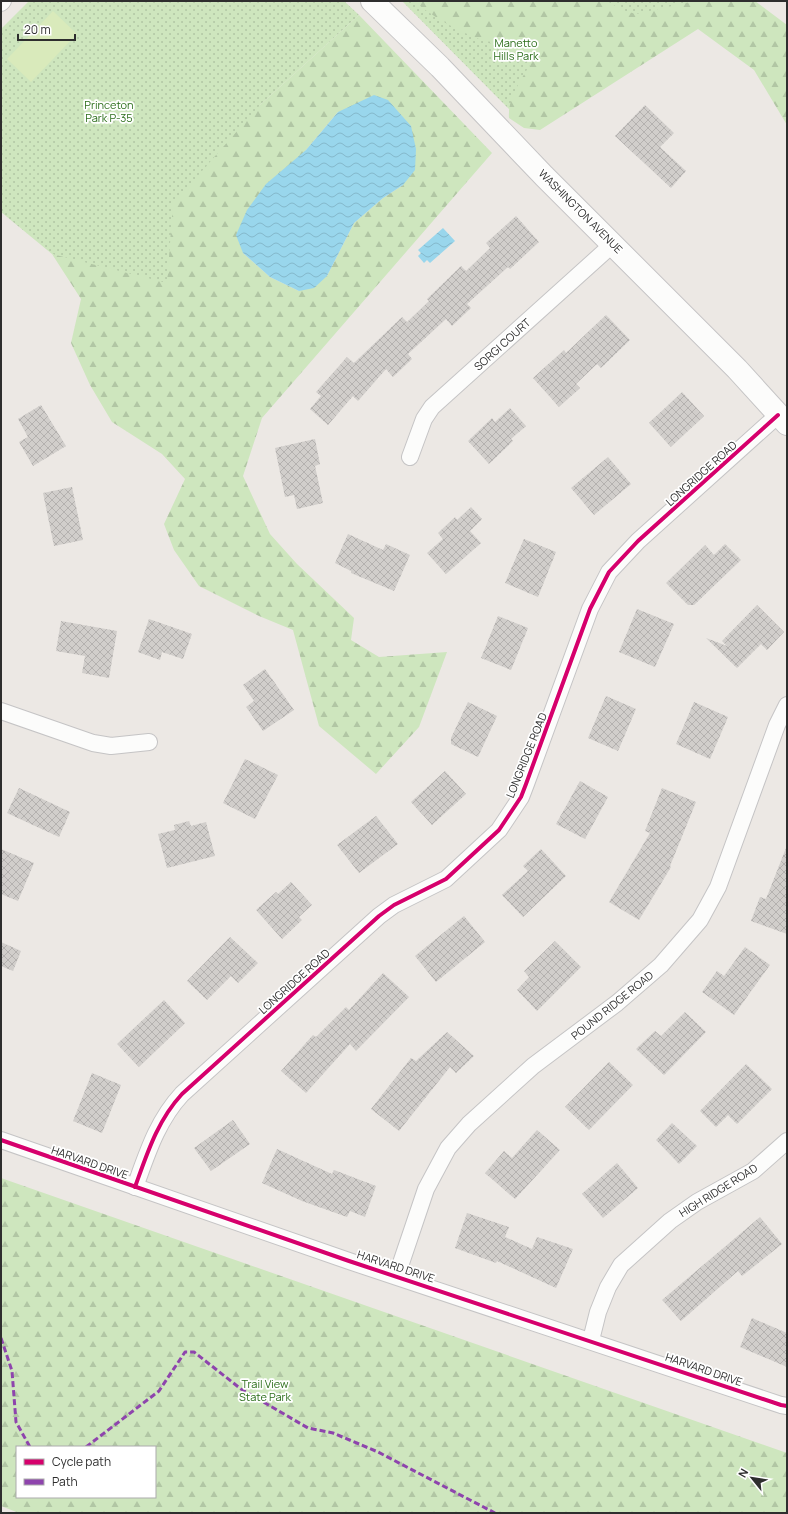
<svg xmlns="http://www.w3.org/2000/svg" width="788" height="1514" font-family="Manrope,sans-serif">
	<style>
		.green { fill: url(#green-dots) }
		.forest { fill: url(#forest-firs); fill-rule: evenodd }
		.pitch { fill: #d9eabb }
		.water { fill: url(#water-waves) }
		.building { fill: url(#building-cross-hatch) }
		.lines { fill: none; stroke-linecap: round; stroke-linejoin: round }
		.minor-casing { stroke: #c5c4c5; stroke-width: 18 }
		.secondary-casing { stroke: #c5c4c5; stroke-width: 24 }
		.minor { stroke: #fcfcfb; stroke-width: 16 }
		.secondary { stroke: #fcfcfb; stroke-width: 22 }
		.quiet { stroke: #8e44ad; stroke-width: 3; stroke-dasharray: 6 3; stroke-linecap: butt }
		.cycleway-casing { stroke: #fff; stroke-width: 6 }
		.cycleway { stroke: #d6006c; stroke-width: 4 }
		.labels { text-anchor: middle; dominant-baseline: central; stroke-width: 3.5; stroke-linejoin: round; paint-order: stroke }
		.park-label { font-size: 11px; fill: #2c6e1b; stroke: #fff }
		.street-label { font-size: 11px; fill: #2e2e2e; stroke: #fff }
	</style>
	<defs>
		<pattern id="green-dots" width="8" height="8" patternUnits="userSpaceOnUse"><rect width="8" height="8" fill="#cee6be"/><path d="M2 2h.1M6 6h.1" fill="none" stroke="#b1c6a4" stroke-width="1.8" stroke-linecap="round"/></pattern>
		<pattern id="forest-firs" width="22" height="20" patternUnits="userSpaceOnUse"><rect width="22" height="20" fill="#cee6be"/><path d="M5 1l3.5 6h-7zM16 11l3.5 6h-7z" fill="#b1c6a4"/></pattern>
		<pattern id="water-waves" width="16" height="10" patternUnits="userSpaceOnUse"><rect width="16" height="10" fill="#99d6ec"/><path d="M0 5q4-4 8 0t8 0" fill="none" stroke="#84b8cb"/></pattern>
		<pattern id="building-cross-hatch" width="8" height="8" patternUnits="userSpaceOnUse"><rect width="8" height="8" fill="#d1cecb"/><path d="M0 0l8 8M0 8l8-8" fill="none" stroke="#b4b1af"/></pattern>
	</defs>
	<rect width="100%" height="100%" fill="#ece8e4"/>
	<g class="green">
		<path d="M 29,1 L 344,1 L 359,15 L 260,105 L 185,300 L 52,254 L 1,212 L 1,29 Z"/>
		<path d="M 402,1 L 691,1 L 509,109 Z"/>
	</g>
	<g class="forest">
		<path d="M 414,1 L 607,1 L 622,10 L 636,14 L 695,1 L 755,1 L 787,25 L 787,125 L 754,70 L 698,29 L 540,130 L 524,128 L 509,118 C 507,97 525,75 534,57 C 492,46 448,30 414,1 Z"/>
		<path d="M 359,15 L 492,153 L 262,418 L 243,476 L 270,534 L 297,564 L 354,618 L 351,640 L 379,657 L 447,652 L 419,727 L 376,774 L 319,726 L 293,630 L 259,616 L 199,586 L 174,550 L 164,524 L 185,479 L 162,454 L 112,422 L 90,385 L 71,343 L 81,299 L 52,254 L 167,283 L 173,204 L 260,105 ZM 338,112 L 403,185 L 383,198 L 354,223 L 327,276 L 299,291 L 270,277 L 243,253 L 306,150 Z"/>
		<path d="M 1,1178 L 787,1453 L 787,1513 L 19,1513 L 1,1506 ZM 17,1447 L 155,1447 L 155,1497 L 17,1497 Z"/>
	</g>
	<path class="pitch" d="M 53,11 L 77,34 L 31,82 L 7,59 Z"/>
	<g class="water">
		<path d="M 374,95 L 388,100 L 411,126 L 416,149 L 415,170 L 403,185 L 383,198 L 354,223 L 327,276 L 314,288 L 299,291 L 270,277 L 243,253 L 236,235 L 247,210 L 266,184 L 306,150 L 338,112 Z"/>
		<path d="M 443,228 L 455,241 L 430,263 L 427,260 L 424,263 L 418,256 L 421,253 L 418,250 Z"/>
	</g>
	<g class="building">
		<path d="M 645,105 L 674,133 L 660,147 L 686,171 L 671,188 L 615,136 Z"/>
		<path d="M 516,216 L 539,242 L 510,269 L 508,267 L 467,304 L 471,308 L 452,326 L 446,319 L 408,354 L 412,359 L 393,377 L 386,369 L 358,401 L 353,396 L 328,425 L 310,409 L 321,396 L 316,392 L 347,357 L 354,363 L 402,317 L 407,322 L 429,301 L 427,299 L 461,266 L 466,271 L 490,248 L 486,243 Z"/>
		<path d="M 606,315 L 630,340 L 601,368 L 597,364 L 576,384 L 580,388 L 559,407 L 533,378 L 564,350 L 566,353 Z"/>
		<path d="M 682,392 L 704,416 L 671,447 L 649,423 Z"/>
		<path d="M 41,405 L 66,446 L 33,466 L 19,442 L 28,437 L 18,419 Z"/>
		<path d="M 510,408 L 526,426 L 511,439 L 513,441 L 489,464 L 468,441 L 492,418 L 495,422 Z"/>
		<path d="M 315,439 L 320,464 L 315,466 L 323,503 L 297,509 L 294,495 L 285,497 L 275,448 Z"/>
		<path d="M 608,457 L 631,484 L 594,515 L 571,488 Z"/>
		<path d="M 72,487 L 83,540 L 54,546 L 43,493 Z"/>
		<path d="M 471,507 L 482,519 L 470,531 L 481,543 L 446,574 L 427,553 L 443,539 L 438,533 L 455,517 L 457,520 Z"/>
		<path d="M 348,534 L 383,550 L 386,544 L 410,555 L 394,591 L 351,573 L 351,571 L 335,563 Z"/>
		<path d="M 524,539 L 556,552 L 538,597 L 505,583 Z"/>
		<path d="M 725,544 L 741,560 L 694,605 L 688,605 L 666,583 L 705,545 L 714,555 Z"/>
		<path d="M 757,605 L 784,632 L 767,650 L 761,644 L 737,668 L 706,638 L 727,646 L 722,641 Z"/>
		<path d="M 637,609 L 674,624 L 655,667 L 619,652 Z"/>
		<path d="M 498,616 L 528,628 L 511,670 L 481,658 Z"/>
		<path d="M 149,619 L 192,634 L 183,659 L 162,652 L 160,660 L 138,652 Z"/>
		<path d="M 61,621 L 117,631 L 109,678 L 82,673 L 85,656 L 56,651 Z"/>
		<path d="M 265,669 L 294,710 L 263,731 L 246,707 L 254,701 L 243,685 Z"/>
		<path d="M 606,696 L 636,709 L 618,751 L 588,738 Z"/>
		<path d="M 468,702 L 497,716 L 478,757 L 451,744 L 451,738 Z"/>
		<path d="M 694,702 L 728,717 L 710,759 L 676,744 Z"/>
		<path d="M 245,759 L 278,775 L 255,819 L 223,803 Z"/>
		<path d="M 445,771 L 466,794 L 432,825 L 411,802 Z"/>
		<path d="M 580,781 L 608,797 L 585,839 L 556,824 Z"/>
		<path d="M 19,788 L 70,812 L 59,837 L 7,813 Z"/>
		<path d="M 662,788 L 696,802 L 670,866 L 671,867 L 639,920 L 609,902 L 650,833 L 645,831 Z"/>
		<path d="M 376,816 L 398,844 L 359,873 L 337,845 Z"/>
		<path d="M 189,821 L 191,826 L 206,822 L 215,856 L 167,868 L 158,834 L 175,830 L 174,825 Z"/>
		<path d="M 786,848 L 787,848 L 787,934 L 751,921 L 760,897 L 766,899 Z"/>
		<path d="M 1,849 L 34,863 L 18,901 L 1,894 Z"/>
		<path d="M 541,849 L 566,876 L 523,917 L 502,895 L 528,871 L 523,866 Z"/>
		<path d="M 291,882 L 312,905 L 299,917 L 302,920 L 282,939 L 256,910 L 276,892 L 278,894 Z"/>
		<path d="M 464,916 L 485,942 L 436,982 L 415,956 Z"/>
		<path d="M 230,937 L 258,963 L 238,983 L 231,976 L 207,1000 L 187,981 Z"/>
		<path d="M 555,941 L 581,967 L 537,1011 L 517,990 L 529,977 L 524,971 Z"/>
		<path d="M 1,942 L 21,951 L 13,971 L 1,966 Z"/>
		<path d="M 745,947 L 770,965 L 734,1015 L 702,992 L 717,971 L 724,976 Z"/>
		<path d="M 383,973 L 409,997 L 356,1051 L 350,1044 L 306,1093 L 281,1071 L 313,1035 L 316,1037 L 346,1007 L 349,1010 Z"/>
		<path d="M 164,1000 L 185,1023 L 139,1067 L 117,1044 Z"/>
		<path d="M 685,1012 L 706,1032 L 664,1075 L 636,1049 L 655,1031 L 661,1036 Z"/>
		<path d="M 447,1032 L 474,1056 L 456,1073 L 450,1067 L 399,1131 L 371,1109 L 411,1058 L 416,1061 Z"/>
		<path d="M 609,1062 L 633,1085 L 589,1130 L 565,1107 Z"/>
		<path d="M 746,1064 L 772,1089 L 737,1124 L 728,1115 L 716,1127 L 700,1111 Z"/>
		<path d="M 92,1073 L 121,1085 L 102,1133 L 73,1121 Z"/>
		<path d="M 233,1120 L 250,1144 L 211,1171 L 194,1148 Z"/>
		<path d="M 672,1123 L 697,1146 L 679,1164 L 656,1140 Z"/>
		<path d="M 537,1130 L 560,1150 L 515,1199 L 485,1173 L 504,1151 L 512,1158 Z"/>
		<path d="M 277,1149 L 332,1174 L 334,1170 L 376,1186 L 365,1217 L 350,1211 L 347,1217 L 302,1201 L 262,1183 Z"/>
		<path d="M 617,1163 L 638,1188 L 603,1218 L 582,1194 Z"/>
		<path d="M 467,1213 L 509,1227 L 505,1237 L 532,1249 L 537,1237 L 573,1249 L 556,1288 L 497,1261 L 496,1263 L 455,1248 Z"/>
		<path d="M 760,1217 L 782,1244 L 742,1276 L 738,1271 L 681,1321 L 662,1300 Z"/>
		<path d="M 752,1318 L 787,1333 L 787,1367 L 740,1347 Z"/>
	</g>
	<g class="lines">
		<defs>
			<g id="minor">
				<path d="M 1,3 L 3,1"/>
				<path d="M 410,457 L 424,419 L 432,407 L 613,244"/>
				<path d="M 1,711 L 93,743 L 111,746 L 149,742"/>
				<path d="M 1,1140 L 349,1261 L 781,1405 L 787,1406"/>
				<path d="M 135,1187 C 147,1154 157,1121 182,1094 L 379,916 L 394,905 L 446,879 L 499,830 L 521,797 L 526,784 L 590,609 L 609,572 L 638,541 L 778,415"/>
				<path d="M 397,1275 L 426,1189 L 448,1148 L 469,1124 L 533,1066 L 617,1003 L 661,965 L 700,920 L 718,887 L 777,725 L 787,705"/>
				<path d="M 591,1340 L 598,1312 L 608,1287 L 621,1265 L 670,1221 L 697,1202 L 753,1171 L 787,1141"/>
			</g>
			<path id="secondary" d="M 372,1 L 440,67 L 544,176 L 737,369 L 787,424"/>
		</defs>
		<use href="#minor" class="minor-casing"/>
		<use href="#secondary" class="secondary-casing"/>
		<use href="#minor" class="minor"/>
		<use href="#secondary" class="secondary"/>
		<g class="quiet">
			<path d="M 1,1338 L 12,1371 L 16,1422 L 30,1447"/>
			<path d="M 86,1447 L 159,1391 L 185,1352 L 194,1352 L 241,1389 L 308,1428 L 333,1433 L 378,1452 L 495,1513"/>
		</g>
		<defs>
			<g id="cycleway">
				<path d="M 1,1140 L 349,1261 L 781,1405 L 787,1406"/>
				<path d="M 135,1187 C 147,1154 157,1121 182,1094 L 379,916 L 394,905 L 446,879 L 499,830 L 521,797 L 526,784 L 590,609 L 609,572 L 638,541 L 778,415"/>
			</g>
		</defs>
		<use href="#cycleway" class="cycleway-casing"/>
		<use href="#cycleway" class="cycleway"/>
	</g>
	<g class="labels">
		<g class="park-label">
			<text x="516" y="42">Manetto<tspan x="516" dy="13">Hills Park</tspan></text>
			<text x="109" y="104">Princeton<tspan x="109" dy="13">Park P-35</tspan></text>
			<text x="265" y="1383">Trail View<tspan x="265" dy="13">State Park</tspan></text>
		</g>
		<g class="street-label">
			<text transform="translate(581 211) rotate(45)">WASHINGTON AVENUE</text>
			<text transform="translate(502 344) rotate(-42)">SORGI COURT</text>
			<text transform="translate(701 473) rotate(-42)">LONGRIDGE ROAD</text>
			<text transform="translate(526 755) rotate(-68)">LONGRIDGE ROAD</text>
			<text transform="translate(294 981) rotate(-42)">LONGRIDGE ROAD</text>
			<text transform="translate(612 1005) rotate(-39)">POUND RIDGE ROAD</text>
			<text transform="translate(90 1162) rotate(19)">HARVARD DRIVE</text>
			<text transform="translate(718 1190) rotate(-32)">HIGH RIDGE ROAD</text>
			<text transform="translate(396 1266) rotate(18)">HARVARD DRIVE</text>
			<text transform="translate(704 1369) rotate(19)">HARVARD DRIVE</text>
		</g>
	</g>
	<rect width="788" height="1514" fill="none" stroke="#2e2e2e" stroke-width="4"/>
	<rect x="16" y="1446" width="140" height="52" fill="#ffffff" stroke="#ababab"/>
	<rect x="24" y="1459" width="20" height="6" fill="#d6006c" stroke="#ababab"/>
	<text x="52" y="1466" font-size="12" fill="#2e2e2e">Cycle path</text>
	<rect x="24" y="1479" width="20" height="6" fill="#8e44ad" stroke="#ababab"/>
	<text x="52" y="1486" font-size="12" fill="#2e2e2e">Path</text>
	<g transform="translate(752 1478) rotate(300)" stroke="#ffffff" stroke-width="3" paint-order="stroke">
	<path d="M0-3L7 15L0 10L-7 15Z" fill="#2e2e2e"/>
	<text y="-6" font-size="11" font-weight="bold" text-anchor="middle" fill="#2e2e2e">N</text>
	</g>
	<path d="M18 34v6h57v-6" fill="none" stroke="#2e2e2e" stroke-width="2"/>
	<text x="24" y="34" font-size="12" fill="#2e2e2e" stroke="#ffffff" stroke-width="3" paint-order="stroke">20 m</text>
</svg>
